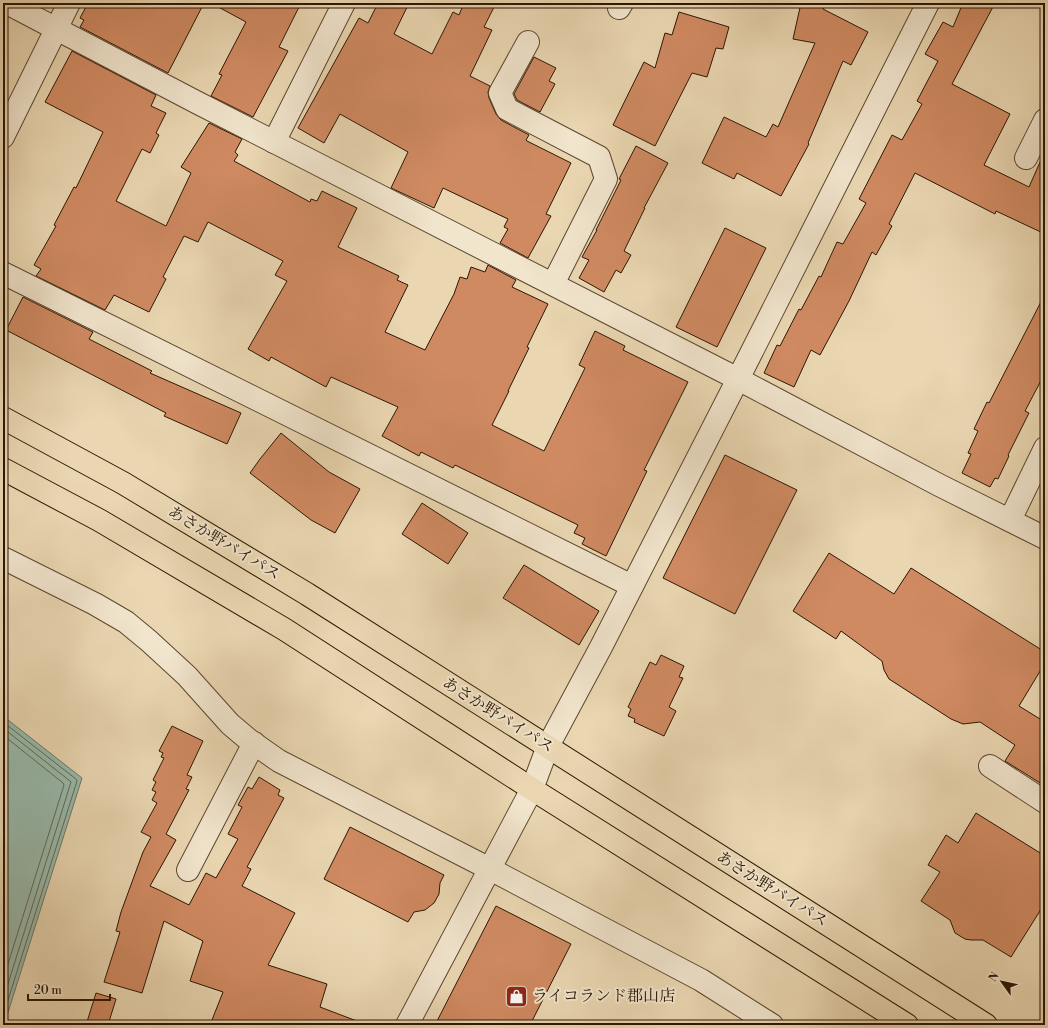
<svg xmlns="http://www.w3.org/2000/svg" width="1048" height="1028" font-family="'Libre Bodoni','Noto Serif JP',serif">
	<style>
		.water { fill: #98baac; stroke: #6d7868 }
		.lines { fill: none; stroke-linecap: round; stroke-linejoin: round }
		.shore { stroke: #626857; stroke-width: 1 }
		.building { fill: #d08a62; stroke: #2c1602 }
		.minor-casing { stroke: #5c462e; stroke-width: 24 }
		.trunk-casing { stroke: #2c1602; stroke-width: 24 }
		.minor { stroke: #f1e5cd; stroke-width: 22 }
		.trunk { stroke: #ead7b2; stroke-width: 22 }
		.labels { text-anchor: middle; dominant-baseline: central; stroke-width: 4; stroke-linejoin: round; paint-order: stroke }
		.street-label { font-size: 16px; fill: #2c1602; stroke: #f1e5cd }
		.poi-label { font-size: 16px; fill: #2c1602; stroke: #f1e5cd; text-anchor: start }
	</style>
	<rect width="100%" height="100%" fill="#ead7b2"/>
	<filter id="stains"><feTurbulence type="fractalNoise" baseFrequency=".005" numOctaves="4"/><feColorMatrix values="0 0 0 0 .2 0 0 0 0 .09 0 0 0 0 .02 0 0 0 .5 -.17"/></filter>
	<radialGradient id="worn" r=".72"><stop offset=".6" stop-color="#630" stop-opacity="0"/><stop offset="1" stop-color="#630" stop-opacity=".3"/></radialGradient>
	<path class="water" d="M 3,716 L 82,778 L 4,1025 L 3,1025 Z"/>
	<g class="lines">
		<g class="shore">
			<path d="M 3,722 L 76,779 L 77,781 L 3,1016"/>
			<path d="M 3,728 L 70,781 L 71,782 L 3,1000"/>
			<path d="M 3,735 L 63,783 L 64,785 L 3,980"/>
		</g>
	</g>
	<g class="building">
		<path d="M 88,3 L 204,3 L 168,73 L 80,27 L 84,20 L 80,18 Z"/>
		<path d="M 211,3 L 301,3 L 279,47 L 288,51 L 253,117 L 211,96 L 222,75 L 219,74 L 246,22 Z"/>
		<path d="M 378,3 L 409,3 L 394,34 L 432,54 L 453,12 L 459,15 L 464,3 L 496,3 L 484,27 L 492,30 L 470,76 L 490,86 L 488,92 L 489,98 L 496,114 L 501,120 L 529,135 L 526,140 L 527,141 L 571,163 L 546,214 L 551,216 L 528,258 L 500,243 L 508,229 L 504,227 L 508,219 L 443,188 L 434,208 L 391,188 L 408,152 L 340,114 L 324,143 L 298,128 L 359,18 L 368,23 Z"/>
		<path d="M 801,3 L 824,3 L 823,9 L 868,32 L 851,65 L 843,61 L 808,143 L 809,144 L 781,196 L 737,173 L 734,179 L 702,163 L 724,117 L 766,137 L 773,124 L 778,127 L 815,43 L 793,39 Z"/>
		<path d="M 963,3 L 995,3 L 952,84 L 1010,114 L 984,165 L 1029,187 L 1045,151 L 1045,234 L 996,211 L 995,214 L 915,173 L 889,224 L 892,226 L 876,255 L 872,252 L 849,301 L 820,355 L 811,350 L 794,387 L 764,373 L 777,345 L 780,346 L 799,309 L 801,310 L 819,276 L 821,277 L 837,242 L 843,244 L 866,203 L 859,199 L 892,135 L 902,140 L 922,104 L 917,101 L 938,61 L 925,54 L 943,22 L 953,27 Z"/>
		<path d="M 679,12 L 729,27 L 723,49 L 716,48 L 707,77 L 692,73 L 655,146 L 613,125 L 644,62 L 655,68 L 665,33 L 672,35 Z"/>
		<path d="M 72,51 L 156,95 L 151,106 L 166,113 L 156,133 L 159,135 L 150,153 L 142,149 L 116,201 L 166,226 L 191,173 L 181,167 L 209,123 L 242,139 L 235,152 L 238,155 L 234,161 L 310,202 L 311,199 L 317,201 L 322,191 L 357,208 L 338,247 L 399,276 L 397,280 L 408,285 L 385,332 L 425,350 L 454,294 L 460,277 L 467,279 L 471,267 L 485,272 L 488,265 L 516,280 L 512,287 L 548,304 L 527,347 L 529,348 L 508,391 L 509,391 L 492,425 L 544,451 L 585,368 L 579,365 L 595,331 L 625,346 L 623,350 L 688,382 L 644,470 L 647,471 L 606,556 L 582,544 L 585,538 L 574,533 L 578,525 L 455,465 L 453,468 L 421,452 L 419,456 L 382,436 L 398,407 L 331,377 L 326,387 L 271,357 L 269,361 L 248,349 L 287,281 L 275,275 L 283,261 L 208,222 L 198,242 L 184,236 L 163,277 L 166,279 L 149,312 L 114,295 L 105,310 L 36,276 L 41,269 L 34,265 L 56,226 L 54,225 L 74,187 L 76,188 L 103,132 L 45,102 Z"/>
		<path d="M 534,57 L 556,68 L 549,81 L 555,84 L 540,112 L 517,100 L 514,94 Z"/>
		<path d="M 636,146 L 668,163 L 644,208 L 645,208 L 624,251 L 631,255 L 621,273 L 616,270 L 604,292 L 579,278 L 589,260 L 582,257 L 597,230 L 596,230 L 621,180 L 619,179 Z"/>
		<path d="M 725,228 L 766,248 L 717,347 L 676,327 Z"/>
		<path d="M 1045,294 L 1045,373 L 1025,411 L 1029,413 L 1008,455 L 1009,456 L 998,479 L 995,478 L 990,487 L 962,473 L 971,454 L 968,453 L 978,431 L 974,429 L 987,402 L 989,403 Z"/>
		<path d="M 23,297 L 93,332 L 89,339 L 152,371 L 150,373 L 241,413 L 227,444 L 164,416 L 166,413 L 6,330 Z"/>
		<path d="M 281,433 L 329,472 L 360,489 L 335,533 L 311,520 L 250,473 L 260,459 Z"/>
		<path d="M 725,455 L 797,490 L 735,614 L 663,578 Z"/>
		<path d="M 422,503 L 468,533 L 448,564 L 402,534 Z"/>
		<path d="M 829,553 L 894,594 L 911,568 L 1045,652 L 1045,663 L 1019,706 L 1045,722 L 1045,786 L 1005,761 L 1015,745 L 980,722 L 963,724 L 951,719 L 889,679 L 884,670 L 882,661 L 841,631 L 836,639 L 793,611 Z"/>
		<path d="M 524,565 L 599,611 L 579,645 L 503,598 Z"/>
		<path d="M 661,655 L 684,666 L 679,677 L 683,678 L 669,707 L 676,711 L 664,736 L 634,722 L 635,719 L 628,716 L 631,709 L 628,707 L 650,662 L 656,665 Z"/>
		<path d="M 172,726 L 203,741 L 187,775 L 192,777 L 186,789 L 189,790 L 166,834 L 176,840 L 150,886 L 159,890 L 189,905 L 206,873 L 216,878 L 238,839 L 228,834 L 242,807 L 238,805 L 248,787 L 252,789 L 259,777 L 280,790 L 278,795 L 284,798 L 247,867 L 251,869 L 242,886 L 295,913 L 268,965 L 327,984 L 320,1007 L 362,1023 L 361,1025 L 210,1025 L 223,992 L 190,981 L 203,941 L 164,921 L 142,993 L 104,982 L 120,932 L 116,931 L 121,912 L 143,852 L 151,837 L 141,832 L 157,803 L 152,800 L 156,792 L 152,790 L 156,782 L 153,780 L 164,758 L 161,757 L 163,753 L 159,751 Z"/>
		<path d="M 976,813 L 1045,856 L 1045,903 L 1011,957 L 983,940 L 971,940 L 965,939 L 955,933 L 950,920 L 921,901 L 940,872 L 928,865 L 946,835 L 958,843 Z"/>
		<path d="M 350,827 L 444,875 L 440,883 L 439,894 L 434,903 L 425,910 L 414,912 L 408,922 L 324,879 Z"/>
		<path d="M 496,906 L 571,944 L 530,1025 L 435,1025 Z"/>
		<path d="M 96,993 L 116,999 L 108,1025 L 86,1025 Z"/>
	</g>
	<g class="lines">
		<defs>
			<g id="minor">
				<path d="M 7,3 L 198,103 L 738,379 L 939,485 L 1045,538"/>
				<path d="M 619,8 L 622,3"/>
				<path d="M 528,42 L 500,93 L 507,109 L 599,157 L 606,179 L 553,284"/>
				<path d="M 3,137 L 69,3"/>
				<path d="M 274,142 L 344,3"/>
				<path d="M 1026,158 L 1045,120"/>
				<path d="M 3,273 L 632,586"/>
				<path d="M 1010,520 L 1045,448"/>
				<path d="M 3,558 L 95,604 L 126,622 L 149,641 L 187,676 L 230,724 L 249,740 L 279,761 L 490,869 L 701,980 L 772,1025"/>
				<path d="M 990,766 L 1045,802"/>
				<path d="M 188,870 L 254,743"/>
				<path d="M 407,1025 L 532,789 L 548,746 L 601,647 L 738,379 L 928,3"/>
			</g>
			<g id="trunk">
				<path d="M 3,418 L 123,483 L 307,594 L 986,1025"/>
				<path d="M 3,469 L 99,520 L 284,629 L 532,789 L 907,1025"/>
			</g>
		</defs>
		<use href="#minor" class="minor-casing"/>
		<use href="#trunk" class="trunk-casing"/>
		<use href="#minor" class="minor"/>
		<use href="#trunk" class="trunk"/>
	</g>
	<defs>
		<symbol id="shop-square" viewBox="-11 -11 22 22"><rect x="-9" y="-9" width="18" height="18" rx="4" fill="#8f2418" stroke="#f1e5cd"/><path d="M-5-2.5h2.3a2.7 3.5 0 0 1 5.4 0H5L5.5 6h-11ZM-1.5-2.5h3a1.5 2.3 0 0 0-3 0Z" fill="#fff"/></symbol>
	</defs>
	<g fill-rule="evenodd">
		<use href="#shop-square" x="504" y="984" width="25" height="25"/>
	</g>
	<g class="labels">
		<g class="street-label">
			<text transform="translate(224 543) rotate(31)">あさか野バイパス</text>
			<text transform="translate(498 715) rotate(32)">あさか野バイパス</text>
			<text transform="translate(772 889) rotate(32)">あさか野バイパス</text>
		</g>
		<g class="poi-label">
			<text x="532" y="996">ライコランド郡山店</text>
		</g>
	</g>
	<rect width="1048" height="1028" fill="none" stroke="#ead7b2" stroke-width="16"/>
	<rect x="4" y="4" width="1040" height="1020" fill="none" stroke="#2c1602" stroke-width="2"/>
	<rect x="8" y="8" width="1032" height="1012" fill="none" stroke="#2c1602"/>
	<g transform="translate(1002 982) rotate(303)" stroke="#f1e5cd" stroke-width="3" paint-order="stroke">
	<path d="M0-3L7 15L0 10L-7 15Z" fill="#2c1602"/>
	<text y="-6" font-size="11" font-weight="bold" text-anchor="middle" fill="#2c1602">N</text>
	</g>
	<path d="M28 994v6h82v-6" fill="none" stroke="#2c1602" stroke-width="2"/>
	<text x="34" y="994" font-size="12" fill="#2c1602" stroke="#f1e5cd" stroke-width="3" paint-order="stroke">20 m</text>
	<rect width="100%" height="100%" filter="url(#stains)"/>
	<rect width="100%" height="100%" fill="url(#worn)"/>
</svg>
